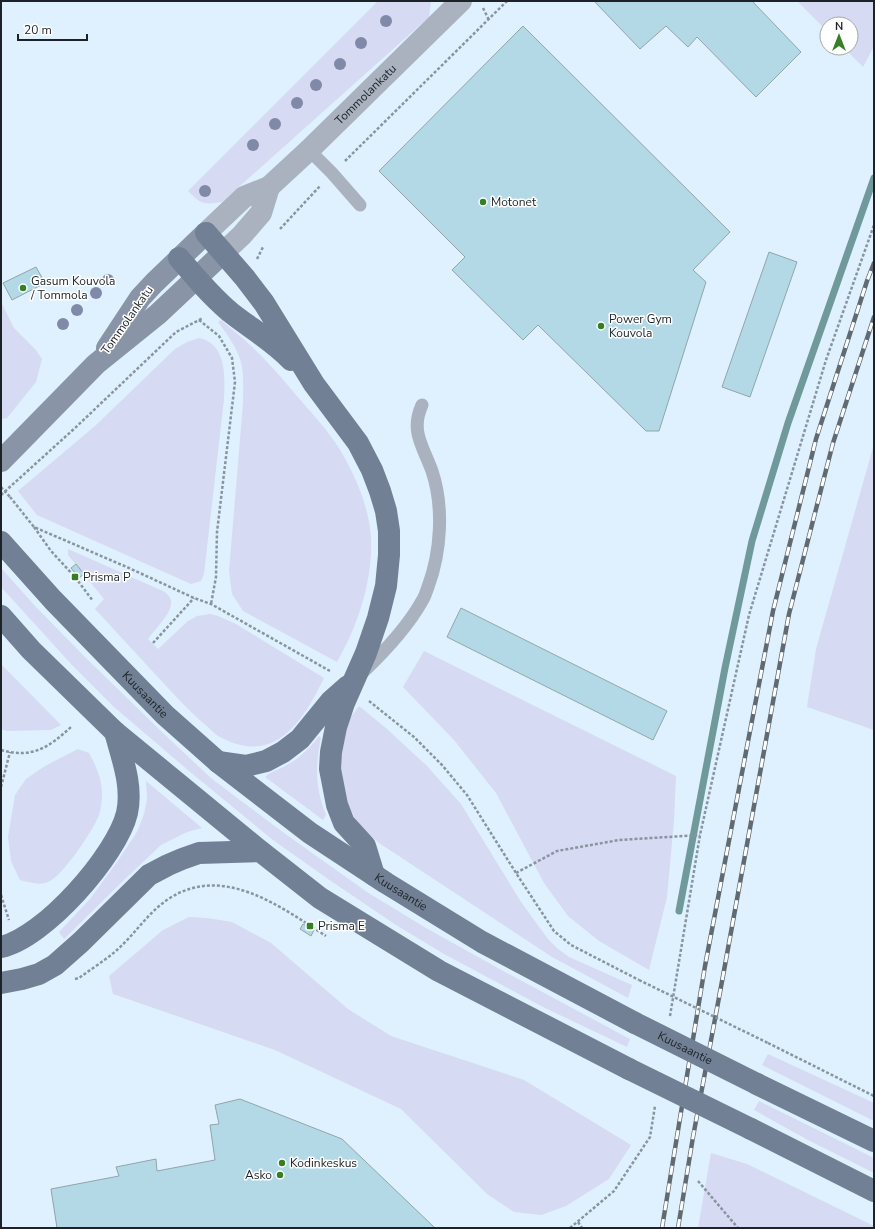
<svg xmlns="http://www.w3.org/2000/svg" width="875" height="1229" font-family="'Nunito Sans',sans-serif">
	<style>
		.green { fill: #d6daf3 }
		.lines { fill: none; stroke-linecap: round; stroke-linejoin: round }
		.stream { stroke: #70999b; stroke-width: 7 }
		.building { fill: #b2d9e5; stroke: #90a5ac }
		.path { stroke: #88959f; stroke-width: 2.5; stroke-dasharray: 3 2; stroke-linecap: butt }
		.lane { stroke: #aab2bf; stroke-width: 13 }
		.street { stroke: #aab2bf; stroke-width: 22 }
		.secondary { stroke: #8995a7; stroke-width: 22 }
		.primary { stroke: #728096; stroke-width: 22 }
		.rail-casing { stroke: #606a72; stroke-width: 4.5 }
		.rail { stroke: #fff; stroke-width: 3; stroke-dasharray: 9; stroke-linecap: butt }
		.path-bridge { stroke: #88959f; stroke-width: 2.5; stroke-dasharray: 3 2; stroke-linecap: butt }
		.primary-bridge { stroke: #728096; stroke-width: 22 }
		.tree { fill: #808aa8 }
		.poi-dot { fill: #377f25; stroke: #fff; stroke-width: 1.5 }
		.labels { text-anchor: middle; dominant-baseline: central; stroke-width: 3; stroke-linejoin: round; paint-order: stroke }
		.street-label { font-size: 12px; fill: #1c2227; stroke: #fff }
		.poi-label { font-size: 12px; fill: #1c2227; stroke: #fff; text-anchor: start }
	</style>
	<rect width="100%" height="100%" fill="#dff1fe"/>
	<g class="green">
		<path d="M 378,1 L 431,1 L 429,17 L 222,202 C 203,205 201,204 188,191 Z"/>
		<path d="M 797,1 L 874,1 L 874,46 L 863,67 L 844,48 L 851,48 L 851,24 L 827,24 L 827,31 Z"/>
		<path d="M 1,302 L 14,328 L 35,349 L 42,359 L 36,382 L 7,418 L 1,419 Z"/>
		<path d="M 221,320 C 231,329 242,337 251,346 C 267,361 282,378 296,395 C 309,410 323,425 335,442 C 353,469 369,505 371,538 C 373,580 358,626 337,662 L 243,611 L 232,594 L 229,571 L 243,403 C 243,387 245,369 238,354 C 233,342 225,332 218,322 Z"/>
		<path d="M 199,338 C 227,344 225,377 224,399 L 204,574 L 201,581 L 191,584 L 37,515 L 18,491 L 95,426 L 175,349 L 187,342 Z"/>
		<path d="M 874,444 L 874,730 L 807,707 L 816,649 Z"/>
		<path d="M 68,549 L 163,591 C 168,594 172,598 171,604 C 171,613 154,631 148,639 L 158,649 L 188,621 L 197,616 L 210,614 L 218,616 L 236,624 L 324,678 C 303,721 275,767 220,737 C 216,735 212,731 208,727 C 193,715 180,701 167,687 C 143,661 119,635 95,609 L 104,599 L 68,555 Z"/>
		<path d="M 1,568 L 36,607 L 87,659 L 163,733 L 212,779 L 284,833 L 367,892 L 426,928 L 505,972 L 630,1039 L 627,1047 L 545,1008 L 444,954 L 396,925 L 328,879 L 273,840 L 189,771 L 114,707 L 72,665 L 1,587 Z"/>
		<path d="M 424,651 L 676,776 L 674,821 L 667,897 L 649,970 L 599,941 L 568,916 L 544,883 L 496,793 L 454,740 L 403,687 Z"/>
		<path d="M 1,664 L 61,725 L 51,730 L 7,731 L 1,729 Z"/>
		<path d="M 359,706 L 387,729 L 427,766 L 461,804 L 521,902 L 548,939 L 557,948 L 569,957 L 632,985 L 628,998 L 552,957 L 379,843 L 363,829 L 356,820 L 344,797 L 340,763 L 348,721 Z"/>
		<path d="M 319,736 L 321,738 C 315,766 315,788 326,815 L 323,820 L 265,777 C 271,771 278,770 285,766 C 299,759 309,749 319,736 Z"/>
		<path d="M 78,749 L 89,753 C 96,766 102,779 102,793 C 102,799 101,809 99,815 C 94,829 62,877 48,882 C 39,886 29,882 20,880 L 11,861 L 8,837 L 15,795 L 26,779 L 45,766 Z"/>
		<path d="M 146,781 L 202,828 L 187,832 L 161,845 L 125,879 L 64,939 L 59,932 L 90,899 L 117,862 L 137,832 L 144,814 L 147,799 Z"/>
		<path d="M 189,917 L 207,918 L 232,922 L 271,943 L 348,1009 L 391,1036 L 524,1080 L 631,1145 L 609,1179 L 566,1206 L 541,1215 L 514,1212 L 487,1194 L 401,1109 L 275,1050 L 113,994 L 109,976 L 163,930 Z"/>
		<path d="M 768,1054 L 874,1103 L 874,1121 L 762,1065 Z"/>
		<path d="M 759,1101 L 874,1158 L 874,1173 L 808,1140 L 754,1110 Z"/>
		<path d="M 711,1153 L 747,1164 L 874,1226 L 874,1228 L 698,1228 Z"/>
	</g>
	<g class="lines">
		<path class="stream" d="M 679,911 L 725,668 L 752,541 L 788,423 L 874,178"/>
	</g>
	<g class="building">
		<path d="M 594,1 L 752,1 L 801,52 L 756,97 L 697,37 L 688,47 L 666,26 L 640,49 Z"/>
		<path d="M 523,26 L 730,232 L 693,270 L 706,282 L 659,431 L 646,431 L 538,325 L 523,340 L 452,270 L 465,257 L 379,171 Z"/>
		<path d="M 769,252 L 797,262 L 750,397 L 722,387 Z"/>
		<path d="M 36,267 L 45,283 L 12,300 L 3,283 Z"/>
		<path d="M 76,564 L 84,574 L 79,578 L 71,568 Z"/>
		<path d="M 461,608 L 667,711 L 653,740 L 447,637 Z"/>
		<path d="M 303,924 L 314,930 L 311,936 L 300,929 Z"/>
		<path d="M 240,1099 L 342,1139 L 435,1228 L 57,1228 L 51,1189 L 119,1176 L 116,1167 L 156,1159 L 157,1171 L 215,1160 L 210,1125 L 219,1124 L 215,1105 Z"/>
	</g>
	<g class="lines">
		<g class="path">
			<path d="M 483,8 L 489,20"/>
			<path d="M 345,161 L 507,1"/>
			<path d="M 280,229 L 320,186"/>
			<path d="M 257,259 L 263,247"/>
			<path d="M 199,320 L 219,336 L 232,358 L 235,382 L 217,532 L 216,577 L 211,604"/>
			<path d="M 1,495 L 75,428 L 176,332 L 203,318"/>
			<path d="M 10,497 L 34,527 L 129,568 L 194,598 L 211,604 L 330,671"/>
			<path d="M 34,527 L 51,551 L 75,577 L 93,601"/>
			<path d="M 153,643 L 194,598"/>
			<path d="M 369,701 L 414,737 L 442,765 L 467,795 L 516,873 L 554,931 L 571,945 L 639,980"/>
			<path d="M 1,750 C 33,759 49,747 71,727"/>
			<path d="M 1,787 L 10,752"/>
			<path d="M 516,873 L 557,851 L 619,840 L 700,835"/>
			<path d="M 1,895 L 9,920"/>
			<path d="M 75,979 L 79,978 C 91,969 106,960 118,949 C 136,933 149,911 170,898 C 224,864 281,907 326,936"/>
			<path d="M 670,1016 L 700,835 L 749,615 L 826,360 L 874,225"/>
			<path d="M 768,1043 L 874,1096"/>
			<path d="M 698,1181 L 738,1228"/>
			<path d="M 578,1222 L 582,1228"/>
			<path d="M 570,1228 L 614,1191 L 650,1137 L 655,1106"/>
		</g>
		<g class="lane">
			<path d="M 309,150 L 332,173 L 360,205"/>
			<path d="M 362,673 C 384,652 407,628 422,601 C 425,597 426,592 428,587 C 441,552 444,507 432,471 C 423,446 410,431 422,405"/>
		</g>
		<g class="street">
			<path id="s1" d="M 206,233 L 244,197 L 269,187 L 309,150 L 461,1"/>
			<path d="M 223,253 L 242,235 L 261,213 L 269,187"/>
		</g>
		<g class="secondary">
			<path d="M 107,348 L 140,298 L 154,283 L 206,233"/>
			<path d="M 1,461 L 96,364 L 158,314 L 223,253"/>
		</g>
		<g class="primary">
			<path d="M 206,233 L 245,278 L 264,303 L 314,384 L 358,443 L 372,470 L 380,491 L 386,511 L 389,531 L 389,555 L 386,586 L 378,618 L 366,653 L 344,703 L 336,727 L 331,752 L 330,769 L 337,805 L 344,823 L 365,846 L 374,875"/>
			<path d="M 179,258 C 195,277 211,296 230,312 C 250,328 273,341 291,360"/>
			<path id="s2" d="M 1,542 L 53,600 L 165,715 L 218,762 L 310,833 L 386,883 L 482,942 L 635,1023"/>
			<path d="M 1,616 L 31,650 L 115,732 L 260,851 L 320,898 L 439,971 L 629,1069"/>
			<path d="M 218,762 L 246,766 L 266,761 L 283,752 L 300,739 L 331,701 L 348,686"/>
			<path d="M 1,947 C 44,938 117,855 127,813 C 133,786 122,758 115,732"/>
			<path d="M 1,983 L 22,979 L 39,974 L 55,965 L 81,942 L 149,875 L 168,865 L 182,859 L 199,853 L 260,851"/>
			<path d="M 757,1084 L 874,1141"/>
			<path d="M 751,1129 L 874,1191"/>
		</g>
		<defs>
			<g id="rail">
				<path d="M 662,1228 L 705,966 L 773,611 L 816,439 L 867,281 L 874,263"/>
				<path d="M 678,1228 L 693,1137 L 723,976 L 789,614 L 833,443 L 874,317"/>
			</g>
		</defs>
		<use href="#rail" class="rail-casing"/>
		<use href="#rail" class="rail"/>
		<g class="path-bridge">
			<path d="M 1,487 L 10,497"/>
			<path d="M 639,980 L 768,1043"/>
		</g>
		<g class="primary-bridge">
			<path id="s3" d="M 635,1023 L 757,1084"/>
			<path d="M 629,1069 L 751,1129"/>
		</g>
	</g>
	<g class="tree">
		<circle cx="386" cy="21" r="6"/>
		<circle cx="361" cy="43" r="6"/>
		<circle cx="340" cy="64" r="6"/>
		<circle cx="316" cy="85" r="6"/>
		<circle cx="297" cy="103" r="6"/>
		<circle cx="275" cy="124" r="6"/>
		<circle cx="253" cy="145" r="6"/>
		<circle cx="205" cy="191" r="6"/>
		<circle cx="108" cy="280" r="6"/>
		<circle cx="96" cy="293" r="6"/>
		<circle cx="77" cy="310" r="6"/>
		<circle cx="63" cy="324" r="6"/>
	</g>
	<g class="poi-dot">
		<circle cx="483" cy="202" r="4"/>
		<circle cx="23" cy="288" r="4"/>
		<circle cx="601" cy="326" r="4"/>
		<rect x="71" y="573" width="8" height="8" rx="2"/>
		<rect x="306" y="922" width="8" height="8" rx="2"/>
		<circle cx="282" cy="1163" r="4"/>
		<circle cx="280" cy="1175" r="4"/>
	</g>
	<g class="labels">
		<g class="street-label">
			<text stroke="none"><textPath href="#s1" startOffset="213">Tommolankatu</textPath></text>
			<text transform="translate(127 320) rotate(-55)">Tommolankatu</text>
			<text stroke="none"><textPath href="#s2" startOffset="210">Kuusaantie</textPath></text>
			<text stroke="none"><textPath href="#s2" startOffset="534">Kuusaantie</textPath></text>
			<text stroke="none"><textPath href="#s3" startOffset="56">Kuusaantie</textPath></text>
		</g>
		<g class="poi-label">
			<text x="491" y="202">Motonet</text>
			<text x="31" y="281">Gasum Kouvola<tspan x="31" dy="14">/ Tommola</tspan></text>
			<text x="609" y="319">Power Gym<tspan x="609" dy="14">Kouvola</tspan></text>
			<text x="83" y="577">Prisma P</text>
			<text x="318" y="926">Prisma E</text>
			<text x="290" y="1163">Kodinkeskus</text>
			<text x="272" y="1175" text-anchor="end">Asko</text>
		</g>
	</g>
	<rect width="875" height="1229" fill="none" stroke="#1c2227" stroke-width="4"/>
	<g transform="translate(839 36)"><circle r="19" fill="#ffffff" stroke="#a4a7a9"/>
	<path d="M0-3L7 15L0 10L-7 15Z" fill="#377f25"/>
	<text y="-6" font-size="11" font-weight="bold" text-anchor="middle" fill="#1c2227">N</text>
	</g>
	<path d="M18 34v6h69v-6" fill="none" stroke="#1c2227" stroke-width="2"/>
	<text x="24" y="34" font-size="12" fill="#1c2227" stroke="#ffffff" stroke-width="3" paint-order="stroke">20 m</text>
</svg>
